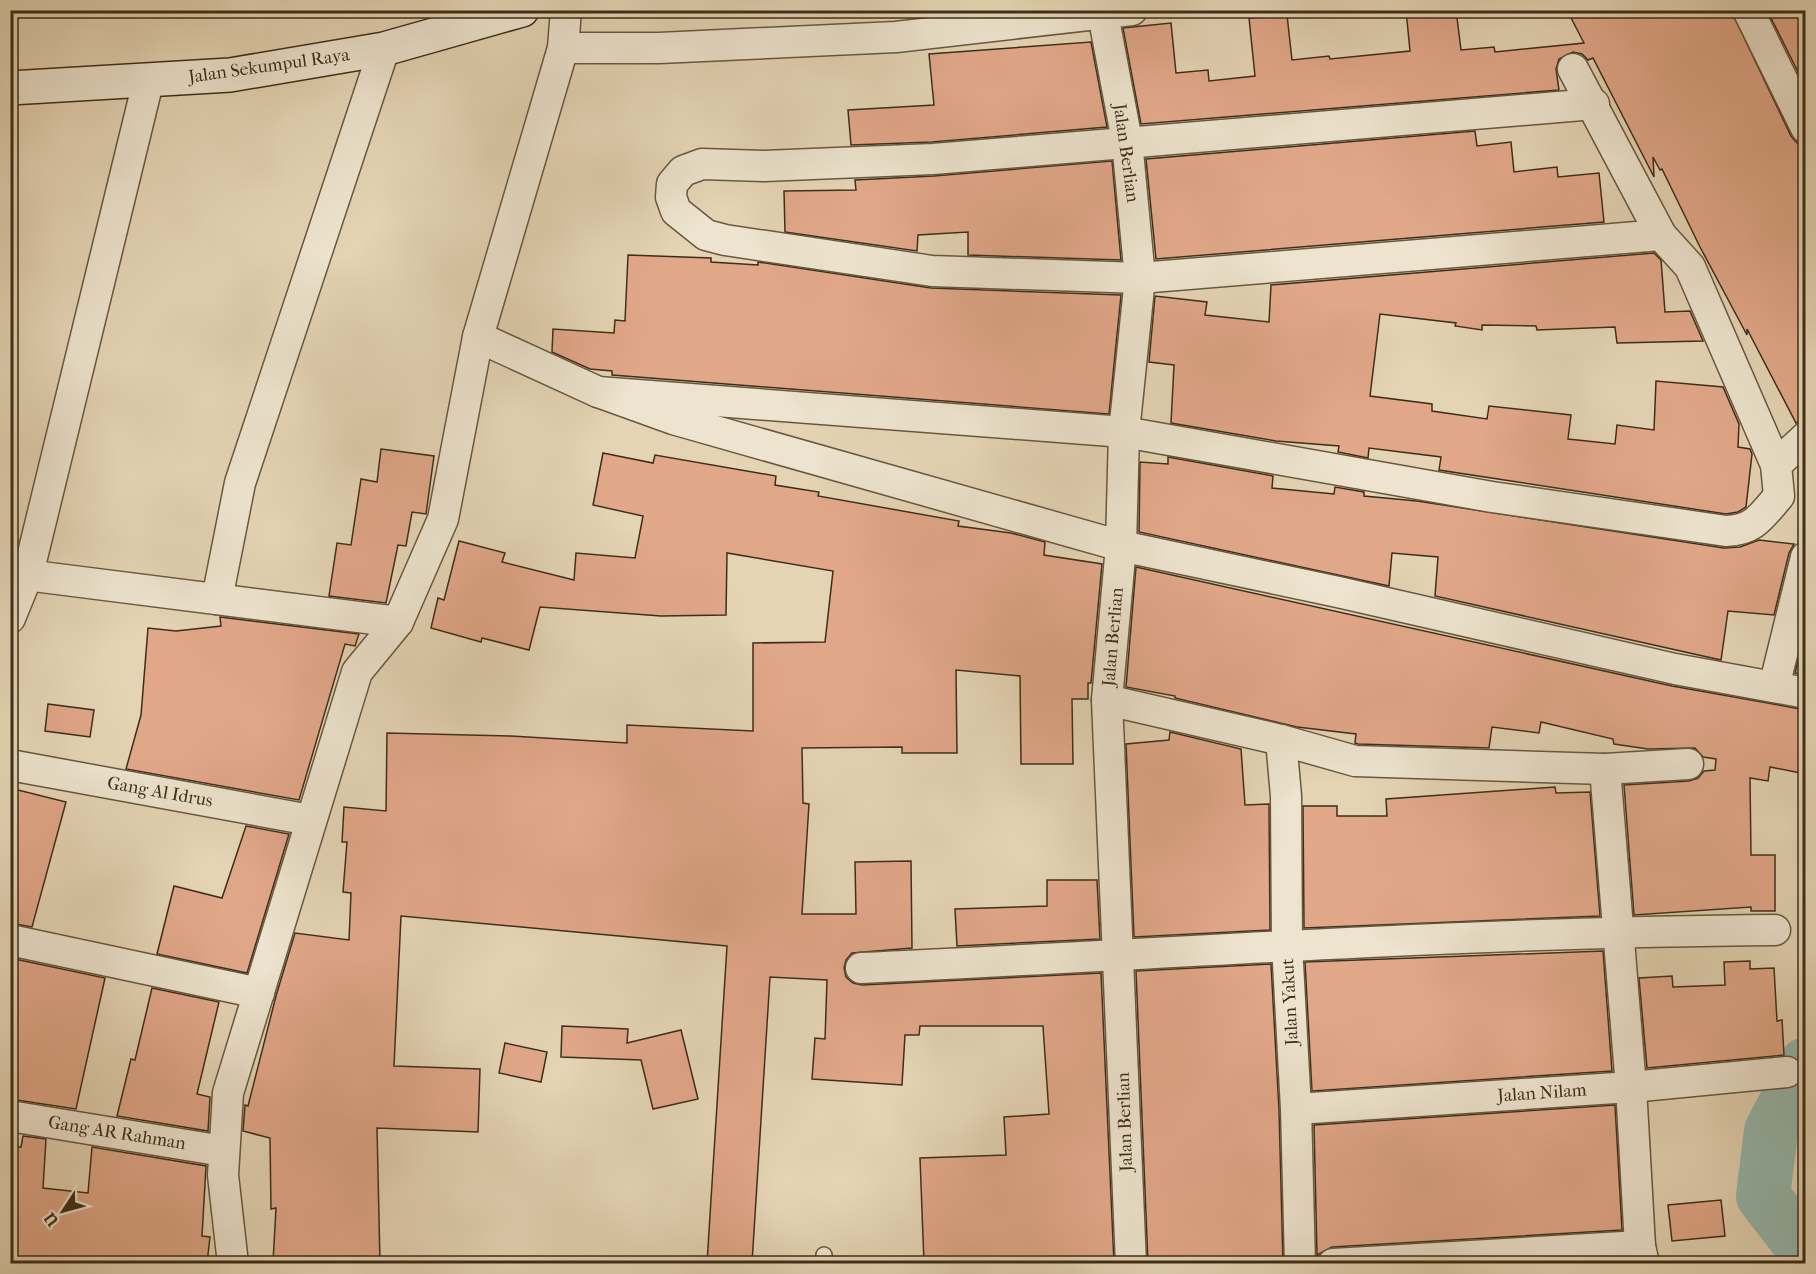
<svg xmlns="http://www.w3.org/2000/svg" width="1816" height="1274" font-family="'IM FELL French Canon',serif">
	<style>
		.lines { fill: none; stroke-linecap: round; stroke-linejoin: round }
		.river { stroke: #95b8ad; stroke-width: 54 }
		.building { fill: #e1a789; stroke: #3e2e19; stroke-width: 1.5 }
		.service-casing { stroke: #685840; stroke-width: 18 }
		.minor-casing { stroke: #685840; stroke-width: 33 }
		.secondary-casing { stroke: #3e2e19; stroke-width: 36 }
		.service { stroke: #ede3ce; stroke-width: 15 }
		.minor { stroke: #ede3ce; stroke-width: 30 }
		.secondary { stroke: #ede3ce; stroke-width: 33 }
		.labels { text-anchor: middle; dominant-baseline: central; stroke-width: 4.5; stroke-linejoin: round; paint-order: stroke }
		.street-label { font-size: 18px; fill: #3e2e19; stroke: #ede3ce }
	</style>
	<rect width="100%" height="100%" fill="#e4d4b4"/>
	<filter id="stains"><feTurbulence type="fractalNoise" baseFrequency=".00333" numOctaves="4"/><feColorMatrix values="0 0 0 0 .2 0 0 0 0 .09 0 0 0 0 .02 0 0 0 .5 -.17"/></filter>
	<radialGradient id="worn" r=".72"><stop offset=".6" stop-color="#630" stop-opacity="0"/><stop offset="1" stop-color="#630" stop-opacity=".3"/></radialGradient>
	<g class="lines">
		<path class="river" d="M 1806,1064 L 1771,1131 L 1763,1196 L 1806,1252"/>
	</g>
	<g class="building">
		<path d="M 1406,10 L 1456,10 L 1461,50 L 1494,47 L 1495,52 L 1584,43 L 1567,10 L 1731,10 L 1791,136 L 1797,143 L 1806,145 L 1806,420 L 1796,423 L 1747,329 L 1747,335 L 1700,247 L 1662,169 L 1660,170 L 1653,157 L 1654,177 L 1593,58 L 1588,60 L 1582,54 L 1573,52 L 1559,59 L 1556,69 L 1559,90 L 1141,124 L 1123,28 L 1171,23 L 1176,73 L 1208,70 L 1209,81 L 1255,76 L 1249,18 L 1287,15 L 1292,60 L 1329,56 L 1330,59 L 1410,51 Z"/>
		<path d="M 1767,10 L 1806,10 L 1806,88 Z"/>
		<path d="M 1091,42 L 1107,127 L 932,142 L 851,145 L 848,110 L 934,105 L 929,54 Z"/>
		<path d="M 1475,131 L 1477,146 L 1511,142 L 1514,172 L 1557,167 L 1558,177 L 1599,173 L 1604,222 L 1156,259 L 1146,159 Z"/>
		<path d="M 1112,161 L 1121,260 L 968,255 L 968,232 L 918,235 L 917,251 L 785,232 L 784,191 L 856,190 L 855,180 L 934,176 Z"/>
		<path d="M 1654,253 L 1661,260 L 1665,312 L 1690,311 L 1703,341 L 1617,343 L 1615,327 L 1537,330 L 1536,326 L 1482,325 L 1482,330 L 1455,326 L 1456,323 L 1380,314 L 1370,396 L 1432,404 L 1432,411 L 1487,419 L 1489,406 L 1571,415 L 1568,439 L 1615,444 L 1617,425 L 1654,430 L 1656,381 L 1723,387 L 1739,424 L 1738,447 L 1750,449 L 1752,454 L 1746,507 L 1738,512 L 1726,514 L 1439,470 L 1441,457 L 1369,448 L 1368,458 L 1338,452 L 1339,446 L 1276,441 L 1171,423 L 1174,365 L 1149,362 L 1155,296 L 1207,302 L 1205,315 L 1269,322 L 1271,285 Z"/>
		<path d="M 628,255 L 711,258 L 711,262 L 758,265 L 758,262 L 931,288 L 1121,295 L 1109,414 L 612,375 L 612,371 L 590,369 L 552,352 L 553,329 L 614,333 L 615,320 L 625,321 Z"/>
		<path d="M 381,449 L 434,456 L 426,514 L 412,512 L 406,546 L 398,545 L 386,603 L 329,596 L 337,543 L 351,545 L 361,479 L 377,482 Z"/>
		<path d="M 603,453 L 653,463 L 655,455 L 776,476 L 775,485 L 819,492 L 818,496 L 959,521 L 958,526 L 1011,533 L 1045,542 L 1044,555 L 1102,564 L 1091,683 L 1088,683 L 1088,699 L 1072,699 L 1073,764 L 1021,764 L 1020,676 L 956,670 L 957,753 L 902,753 L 902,747 L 802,748 L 803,803 L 809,804 L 802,914 L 856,914 L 855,862 L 911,861 L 912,948 L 852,953 L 846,960 L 844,968 L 846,977 L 853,983 L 862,985 L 1101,973 L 1114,1263 L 924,1263 L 920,1158 L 1006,1155 L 1004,1117 L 1049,1114 L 1043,1026 L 920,1026 L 919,1035 L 905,1035 L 902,1085 L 812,1079 L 815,1038 L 825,1039 L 827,980 L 770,977 L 752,1263 L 707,1263 L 727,946 L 401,916 L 394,1066 L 480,1069 L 478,1132 L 377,1128 L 380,1263 L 273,1262 L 276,1208 L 271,1209 L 270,1138 L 243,1131 L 245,1105 L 248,1106 L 276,996 L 295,933 L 349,940 L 351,893 L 343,892 L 347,842 L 342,842 L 344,807 L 386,811 L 387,733 L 511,736 L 627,743 L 627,725 L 753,731 L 753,643 L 825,642 L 833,571 L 727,553 L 726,615 L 661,616 L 540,607 L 529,650 L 482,638 L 481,642 L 431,628 L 438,598 L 444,600 L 459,541 L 505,553 L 502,562 L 574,580 L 576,553 L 635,558 L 643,516 L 593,505 Z"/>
		<path d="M 1168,457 L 1273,476 L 1272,488 L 1334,494 L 1335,487 L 1364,492 L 1364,496 L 1417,501 L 1724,548 L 1740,547 L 1759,540 L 1794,544 L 1789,553 L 1774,615 L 1728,611 L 1721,660 L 1435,596 L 1438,557 L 1392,553 L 1389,586 L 1139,532 L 1140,462 L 1168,464 Z"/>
		<path d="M 1136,567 L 1672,686 L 1806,710 L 1806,774 L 1770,767 L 1768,781 L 1750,778 L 1751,855 L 1775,855 L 1775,911 L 1751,911 L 1751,907 L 1634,915 L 1624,785 L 1689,781 L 1698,778 L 1704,771 L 1715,770 L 1716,759 L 1703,757 L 1695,748 L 1648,749 L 1614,744 L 1613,739 L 1541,722 L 1539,733 L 1492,727 L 1489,748 L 1358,744 L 1355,743 L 1356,734 L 1297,727 L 1175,698 L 1175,696 L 1126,687 Z"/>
		<path d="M 220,617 L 359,634 L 355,646 L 345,644 L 299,800 L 126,769 L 141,715 L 148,628 L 176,631 L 221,626 Z"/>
		<path d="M 1801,648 L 1806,649 L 1806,675 L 1795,673 Z"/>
		<path d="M 48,704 L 94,710 L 90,737 L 45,731 Z"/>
		<path d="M 1170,732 L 1241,749 L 1245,805 L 1269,804 L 1270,930 L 1134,937 L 1126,744 L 1169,740 Z"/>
		<path d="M 1555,787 L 1556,793 L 1590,792 L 1600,916 L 1304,928 L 1303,806 L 1337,806 L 1337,816 L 1387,816 L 1386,799 Z"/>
		<path d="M 10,788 L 66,802 L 32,927 L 10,923 Z"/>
		<path d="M 246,826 L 289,834 L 247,973 L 157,954 L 174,886 L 222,898 Z"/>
		<path d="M 1047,880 L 1097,880 L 1100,939 L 957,946 L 955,909 L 1047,906 Z"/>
		<path d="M 1603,951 L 1612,1071 L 1312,1091 L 1305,962 Z"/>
		<path d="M 10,958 L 105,978 L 76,1109 L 10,1099 Z"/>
		<path d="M 1750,961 L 1750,969 L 1774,968 L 1777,1021 L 1782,1020 L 1784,1055 L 1647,1068 L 1639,978 L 1672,976 L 1673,987 L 1725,985 L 1724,962 Z"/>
		<path d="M 1271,964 L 1279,1110 L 1283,1263 L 1148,1263 L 1136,971 Z"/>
		<path d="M 152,988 L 219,1002 L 197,1094 L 210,1097 L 208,1131 L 117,1116 L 131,1059 L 135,1060 Z"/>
		<path d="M 562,1026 L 628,1029 L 627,1043 L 681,1030 L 698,1099 L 653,1109 L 641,1060 L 561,1057 Z"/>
		<path d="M 505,1043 L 547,1052 L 541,1082 L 499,1073 Z"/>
		<path d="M 1615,1105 L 1622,1230 L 1332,1247 L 1317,1255 L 1314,1125 Z"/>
		<path d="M 23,1136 L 46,1139 L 43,1188 L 88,1193 L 92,1147 L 206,1166 L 202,1236 L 210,1237 L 207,1263 L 10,1263 L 12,1147 L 21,1147 Z"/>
		<path d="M 1721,1200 L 1725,1236 L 1672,1241 L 1668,1205 Z"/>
	</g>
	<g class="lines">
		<defs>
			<path id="service" d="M 824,1264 L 824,1255"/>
			<g id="minor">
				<path d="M 1748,10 L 1806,128"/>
				<path d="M 1103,14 L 1127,141 L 1140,278 L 1124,432 L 1121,546 L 1107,700 L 1131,1264"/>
				<path d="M 563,48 L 659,48 L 896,37 L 1132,10"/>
				<path d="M 1594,104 L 933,159 L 764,166 L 702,164 L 683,171 L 672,184 L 671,197 L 676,211 L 706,235 L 725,240 L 932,271 L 1140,278 L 1661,235"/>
				<path d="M 478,337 L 598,392 L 673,419 L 1121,546 L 1338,592 L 1675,669 L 1806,693"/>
				<path d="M 598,392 L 1124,432 L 1492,497 L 1726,531 C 1754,530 1761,517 1779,496 L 1776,465 L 1690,267 L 1661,235 L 1573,69"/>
				<path d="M 1776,465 L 1806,437"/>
				<path d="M 10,573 L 398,622"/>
				<path d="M 217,599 L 240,483 L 384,49"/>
				<path d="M 10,618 L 28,574 L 148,82"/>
				<path d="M 1774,687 L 1806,557"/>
				<path d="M 1107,700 L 1281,740 L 1355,761 L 1605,769 L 1688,764"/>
				<path d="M 1281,740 L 1286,796 L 1287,945 L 1296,1109 L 1300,1264"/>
				<path d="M 10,765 L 310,820"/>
				<path d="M 1605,769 L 1631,1087 L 1640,1246 L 1644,1264"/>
				<path d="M 10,940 L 259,993"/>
				<path d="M 861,968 C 1166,954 1470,932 1775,930"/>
				<path d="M 1296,1109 L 1631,1087 L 1787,1072"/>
				<path d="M 10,1116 L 223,1151"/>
				<path d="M 233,1264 L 223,1175 L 228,1093 L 357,672 L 398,622 L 443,519 L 478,337 L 563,48 L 566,10"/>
				<path d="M 1333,1264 L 1640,1246"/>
			</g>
			<path id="secondary" d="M 10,88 L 230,75 L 384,49 L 522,10"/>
		</defs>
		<use href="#service" class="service-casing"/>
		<use href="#minor" class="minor-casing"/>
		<use href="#secondary" class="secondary-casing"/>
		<use href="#service" class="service"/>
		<use href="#minor" class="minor"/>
		<use href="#secondary" class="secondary"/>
	</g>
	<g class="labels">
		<g class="street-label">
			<text transform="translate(269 66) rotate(-8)">Jalan Sekumpul Raya</text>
			<text transform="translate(1126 153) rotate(82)">Jalan Berlian</text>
			<text transform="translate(1113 637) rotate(-85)">Jalan Berlian</text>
			<text transform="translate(160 792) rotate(10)">Gang Al Idrus</text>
			<text transform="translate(1290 1002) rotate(-93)">Jalan Yakut</text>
			<text transform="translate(1542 1093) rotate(-4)">Jalan Nilam</text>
			<text transform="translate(1125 1122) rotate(-92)">Jalan Berlian</text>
			<text transform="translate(117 1133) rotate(9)">Gang AR Rahman</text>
		</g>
	</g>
	<rect width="1816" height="1274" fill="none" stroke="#e4d4b4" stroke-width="36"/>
	<rect x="12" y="12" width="1792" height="1250" fill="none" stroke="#3e2e19" stroke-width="3"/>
	<rect x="18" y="18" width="1780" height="1238" fill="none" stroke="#3e2e19" stroke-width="1.5"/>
	<g transform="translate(63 1211) rotate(234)" stroke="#ede3ce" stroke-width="4.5" paint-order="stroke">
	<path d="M0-4.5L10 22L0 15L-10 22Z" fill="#3e2e19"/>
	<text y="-9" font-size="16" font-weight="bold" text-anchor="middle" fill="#3e2e19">U</text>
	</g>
	<rect width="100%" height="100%" filter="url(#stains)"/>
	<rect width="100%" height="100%" fill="url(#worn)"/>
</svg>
